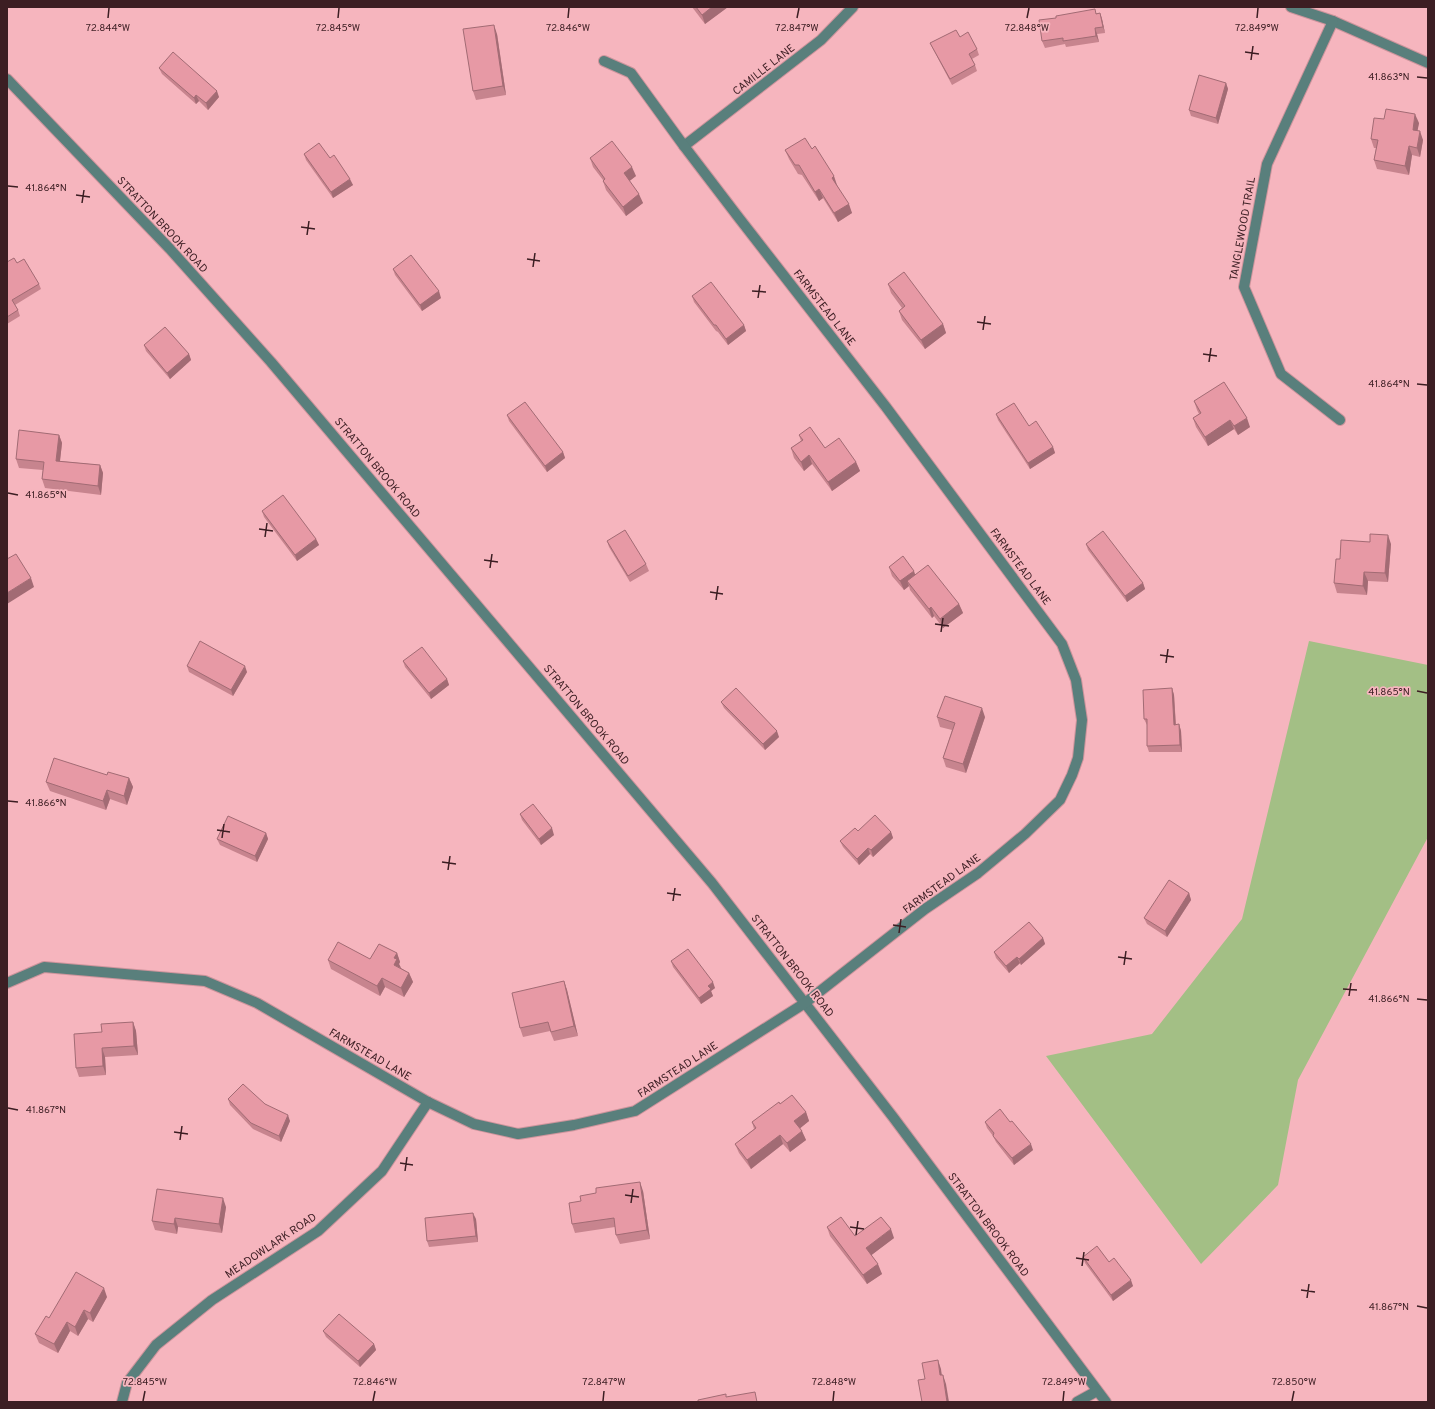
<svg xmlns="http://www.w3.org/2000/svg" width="1435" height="1409" font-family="Overpass,sans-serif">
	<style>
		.green { fill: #a3bf85 }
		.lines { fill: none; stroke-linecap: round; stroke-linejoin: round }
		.minor-casing { stroke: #cd949c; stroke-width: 12 }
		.minor { stroke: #597f7c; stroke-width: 10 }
		.wall { fill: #c7848e }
		.shaded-wall { fill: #a26b74 }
		.building { fill: #e799a5; stroke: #a26b74 }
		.ticks { fill: none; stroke: #3c1e23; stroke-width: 1.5 }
		.labels { text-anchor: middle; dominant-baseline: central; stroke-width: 3.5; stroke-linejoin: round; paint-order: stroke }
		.street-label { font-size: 11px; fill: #3c1e23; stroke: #f6b5be }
		.ticks-label { font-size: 10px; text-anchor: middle; fill: #3c1e23; stroke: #f6b5be; stroke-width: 3.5; stroke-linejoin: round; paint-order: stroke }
	</style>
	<rect width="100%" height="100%" fill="#f6b5be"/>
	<path class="green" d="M 1309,641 L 1428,665 L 1428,837 L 1298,1080 L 1278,1185 L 1201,1264 L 1046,1056 L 1152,1034 L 1242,919 Z"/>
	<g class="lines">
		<defs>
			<g id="minor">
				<path d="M 1291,7 L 1333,21 L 1428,63"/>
				<path d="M 1333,21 L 1267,164 L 1244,287 L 1281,374 L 1340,420"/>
				<path d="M 7,79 L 170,249 L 271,362 L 712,883 L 893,1117 L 1106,1402"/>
				<path d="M 684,146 L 821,40 L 853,7"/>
				<path d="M 7,983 L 44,967 L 205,981 L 257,1003 L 428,1102 L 474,1124 L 518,1134 L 574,1125 L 635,1111 L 805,1003 L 925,909 L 978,873 L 1025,834 L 1060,800 L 1072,775 L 1078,758 L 1082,720 L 1076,680 L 1062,644 L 886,407 L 739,218 L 684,146 L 631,73 L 604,61"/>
				<path d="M 122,1402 L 127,1383 L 156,1345 L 212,1300 L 318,1231 L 382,1171 L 428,1102"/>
				<path d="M 1077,1402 L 1097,1391"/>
			</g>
		</defs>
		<use href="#minor" class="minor-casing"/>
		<use href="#minor" class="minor"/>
	</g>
	<g class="wall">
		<path d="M 692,7 L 728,7 L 705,24 Z"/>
		<path d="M 1097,13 L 1100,13 L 1102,19 L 1105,33 L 1097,34 L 1099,42 L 1066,47 L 1065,44 L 1045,48 L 1042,41 Z"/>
		<path d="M 497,34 L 506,95 L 476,100 L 473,91 Z"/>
		<path d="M 960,37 L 977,49 L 979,55 L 972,59 L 975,65 L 977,71 L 952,85 L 933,49 L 930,43 Z"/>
		<path d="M 159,68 L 219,97 L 208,110 L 199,101 L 196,104 L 162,74 Z"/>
		<path d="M 1226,83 L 1228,89 L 1218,124 L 1191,116 L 1189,110 Z"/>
		<path d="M 1384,119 L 1419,123 L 1417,131 L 1423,140 L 1420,157 L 1412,155 L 1409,175 L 1377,169 L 1374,160 L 1376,148 L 1374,148 L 1371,139 Z"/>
		<path d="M 785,150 L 837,185 L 852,213 L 838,222 L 823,198 L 819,201 L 802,175 L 798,174 L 789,159 Z"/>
		<path d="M 304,154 L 330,158 L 353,185 L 333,198 L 306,160 Z"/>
		<path d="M 590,158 L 636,176 L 629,181 L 643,203 L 626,216 L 606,190 L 603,181 L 603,180 L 593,167 Z"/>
		<path d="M 7,262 L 17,263 L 39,284 L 41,289 L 15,305 L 18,310 L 20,316 L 7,324 Z"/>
		<path d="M 393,269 L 441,298 L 422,311 L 395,275 Z"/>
		<path d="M 888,284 L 943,324 L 946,333 L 925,349 L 902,320 L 899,311 L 902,308 L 891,293 Z"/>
		<path d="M 692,296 L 744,325 L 746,331 L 728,345 L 718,332 L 716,331 L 694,302 Z"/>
		<path d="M 144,345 L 189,354 L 191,360 L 170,379 L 146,351 Z"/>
		<path d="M 1194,401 L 1250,427 L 1238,435 L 1234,429 L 1208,446 L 1196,427 L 1193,418 L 1199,414 L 1197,410 Z"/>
		<path d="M 996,414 L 1029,426 L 1053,447 L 1055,453 L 1030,469 L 998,420 Z"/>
		<path d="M 507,415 L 563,452 L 565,458 L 547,472 L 509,421 Z"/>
		<path d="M 59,435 L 62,443 L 60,461 L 100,465 L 103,473 L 101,495 L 45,488 L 42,479 L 43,470 L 19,468 L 16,459 Z"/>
		<path d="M 799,435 L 825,448 L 856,462 L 860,471 L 832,491 L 812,464 L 804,471 L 794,458 L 791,448 L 801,441 Z"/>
		<path d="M 262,511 L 316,539 L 319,545 L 297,561 L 264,517 Z"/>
		<path d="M 607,541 L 646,564 L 649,571 L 630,582 L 609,547 Z"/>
		<path d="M 1086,544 L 1143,583 L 1145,589 L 1127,602 L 1088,550 Z"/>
		<path d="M 1391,544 L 1388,582 L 1368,581 L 1367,595 L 1337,593 L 1334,583 L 1340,559 Z"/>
		<path d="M 889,567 L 915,575 L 959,604 L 963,613 L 943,628 L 934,616 L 932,618 L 910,590 L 909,586 L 904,590 L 892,576 Z"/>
		<path d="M 403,661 L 447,679 L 449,685 L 431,699 L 405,667 Z"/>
		<path d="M 187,666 L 247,672 L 233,696 L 189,672 Z"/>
		<path d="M 1172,688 L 1174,695 L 1176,725 L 1179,724 L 1181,731 L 1182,752 L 1149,752 L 1147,746 L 1147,725 L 1144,719 Z"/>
		<path d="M 721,702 L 779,737 L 765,750 L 724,708 Z"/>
		<path d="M 937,717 L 985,717 L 966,773 L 946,767 L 943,758 L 952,730 L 940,727 Z"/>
		<path d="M 107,775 L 129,778 L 133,787 L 127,805 L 110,799 L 106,810 L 50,791 L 46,782 Z"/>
		<path d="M 520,814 L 554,835 L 541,845 L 522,820 Z"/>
		<path d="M 858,831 L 891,832 L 893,838 L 873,857 L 870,854 L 859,865 L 843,847 L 840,841 Z"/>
		<path d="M 266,833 L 268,839 L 257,862 L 220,845 L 217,839 Z"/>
		<path d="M 1189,893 L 1191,900 L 1167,937 L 1147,924 L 1144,918 Z"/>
		<path d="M 1043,938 L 1045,944 L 1021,965 L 1020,963 L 1009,973 L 996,958 L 994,952 Z"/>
		<path d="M 397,953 L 400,962 L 399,964 L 401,968 L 409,973 L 413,982 L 404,997 L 385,987 L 380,996 L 331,969 L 328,960 L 370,959 Z"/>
		<path d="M 671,961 L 715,988 L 711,991 L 713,996 L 701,1004 L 673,967 Z"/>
		<path d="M 564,981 L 567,990 L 578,1036 L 554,1041 L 550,1031 L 523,1037 L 520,1028 Z"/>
		<path d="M 133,1022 L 136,1031 L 138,1055 L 105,1057 L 106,1075 L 79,1077 L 76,1068 L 102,1032 Z"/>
		<path d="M 228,1099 L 265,1104 L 290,1121 L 281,1142 L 253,1129 L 230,1105 Z"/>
		<path d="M 780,1104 L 806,1112 L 809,1121 L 800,1128 L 806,1140 L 790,1152 L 783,1144 L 751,1169 L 739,1153 L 735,1144 L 754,1129 L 752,1122 Z"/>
		<path d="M 985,1122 L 1033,1150 L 1014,1165 L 996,1142 L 993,1136 L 987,1128 Z"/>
		<path d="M 643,1191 L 650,1239 L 620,1244 L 616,1235 L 615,1227 L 575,1233 L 572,1224 Z"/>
		<path d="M 226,1207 L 222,1233 L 178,1227 L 177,1234 L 155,1230 L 152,1221 Z"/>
		<path d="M 476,1219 L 478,1242 L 429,1247 L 427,1241 Z"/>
		<path d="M 827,1227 L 855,1236 L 894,1238 L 871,1255 L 882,1274 L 867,1284 L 830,1236 Z"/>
		<path d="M 1083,1257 L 1109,1262 L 1133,1286 L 1113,1301 L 1085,1263 Z"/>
		<path d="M 107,1297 L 93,1322 L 88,1319 L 78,1336 L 70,1331 L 58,1353 L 39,1343 L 35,1334 L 49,1318 Z"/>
		<path d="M 323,1331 L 374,1344 L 376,1350 L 360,1367 L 326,1337 Z"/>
	</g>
	<g class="shaded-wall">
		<path d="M 712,7 L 728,7 L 705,24 L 702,15 Z"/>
		<path d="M 1100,13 L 1102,19 L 1105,33 L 1103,27 Z"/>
		<path d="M 494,25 L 497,34 L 506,95 L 503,86 Z"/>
		<path d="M 1095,28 L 1097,34 L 1099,42 L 1096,36 Z"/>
		<path d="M 1226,83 L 1228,89 L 1218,124 L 1216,118 Z"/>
		<path d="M 217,91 L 219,97 L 208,110 L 206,103 Z"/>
		<path d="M 196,95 L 199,101 L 196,104 L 194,98 Z"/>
		<path d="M 1415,114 L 1419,123 L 1416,139 L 1413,130 Z"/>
		<path d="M 1420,131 L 1423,140 L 1420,157 L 1417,148 Z"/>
		<path d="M 1409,146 L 1412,155 L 1409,175 L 1405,166 Z"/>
		<path d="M 632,167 L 636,176 L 627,183 L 624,173 Z"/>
		<path d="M 834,176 L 837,185 L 835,187 L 832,178 Z"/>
		<path d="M 350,179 L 353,185 L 333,198 L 331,192 Z"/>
		<path d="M 819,189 L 823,198 L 819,201 L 815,192 Z"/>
		<path d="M 639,194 L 643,203 L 626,216 L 623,207 Z"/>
		<path d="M 849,204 L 852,213 L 838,222 L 834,213 Z"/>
		<path d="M 439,291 L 441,298 L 422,311 L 420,305 Z"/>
		<path d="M 943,324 L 946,333 L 925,349 L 921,340 Z"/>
		<path d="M 744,325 L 746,331 L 728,345 L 726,339 Z"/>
		<path d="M 189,354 L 191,360 L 170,379 L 167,373 Z"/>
		<path d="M 1247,418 L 1250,427 L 1238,435 L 1234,426 Z"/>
		<path d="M 1230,420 L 1234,429 L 1208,446 L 1205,437 Z"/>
		<path d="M 59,435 L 62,443 L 59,469 L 56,461 Z"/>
		<path d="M 1053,447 L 1055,453 L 1030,469 L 1028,463 Z"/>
		<path d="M 563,452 L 565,458 L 547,472 L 545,466 Z"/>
		<path d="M 809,455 L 812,464 L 804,471 L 801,462 Z"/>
		<path d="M 856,462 L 860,471 L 832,491 L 828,482 Z"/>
		<path d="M 100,465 L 103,473 L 101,495 L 98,486 Z"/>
		<path d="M 1388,535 L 1391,544 L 1388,582 L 1385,573 Z"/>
		<path d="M 316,539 L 319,545 L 297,561 L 295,555 Z"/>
		<path d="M 914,571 L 917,580 L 907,581 L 909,586 L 904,590 L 900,581 Z"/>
		<path d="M 1364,572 L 1368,581 L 1367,595 L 1363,586 Z"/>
		<path d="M 31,578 L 34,587 L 7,604 L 7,593 Z"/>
		<path d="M 1143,583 L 1145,589 L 1127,602 L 1125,596 Z"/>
		<path d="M 959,604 L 963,613 L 943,628 L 940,619 Z"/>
		<path d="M 931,607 L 934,616 L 932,618 L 929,609 Z"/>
		<path d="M 245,666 L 247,672 L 233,696 L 231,690 Z"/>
		<path d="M 447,679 L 449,685 L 431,699 L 429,693 Z"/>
		<path d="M 1172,688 L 1174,695 L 1176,731 L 1174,725 Z"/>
		<path d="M 982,708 L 985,717 L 966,773 L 963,764 Z"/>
		<path d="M 1179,724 L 1181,731 L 1182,752 L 1180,745 Z"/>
		<path d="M 777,731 L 779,737 L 765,750 L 763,744 Z"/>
		<path d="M 129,778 L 133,787 L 127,805 L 124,796 Z"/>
		<path d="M 107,790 L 110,799 L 106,810 L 103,801 Z"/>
		<path d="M 552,828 L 554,835 L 541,845 L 539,839 Z"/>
		<path d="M 891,832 L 893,838 L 873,857 L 871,850 Z"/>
		<path d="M 266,833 L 268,839 L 257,862 L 255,856 Z"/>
		<path d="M 868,848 L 870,854 L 859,865 L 857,859 Z"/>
		<path d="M 1189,893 L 1191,900 L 1167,937 L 1165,931 Z"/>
		<path d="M 1043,938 L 1045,944 L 1021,965 L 1019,959 Z"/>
		<path d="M 397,953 L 400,962 L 399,964 L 401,968 L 394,965 L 394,958 Z"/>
		<path d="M 1017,957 L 1020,963 L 1009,973 L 1006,966 Z"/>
		<path d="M 409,973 L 413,982 L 404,997 L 401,988 Z"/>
		<path d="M 382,978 L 385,987 L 380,996 L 377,986 Z"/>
		<path d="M 564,981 L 567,990 L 578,1036 L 574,1026 Z"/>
		<path d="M 713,982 L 715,988 L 711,991 L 713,996 L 701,1004 L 699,998 L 708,986 Z"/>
		<path d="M 133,1022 L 136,1031 L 138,1055 L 134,1046 Z"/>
		<path d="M 102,1048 L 105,1057 L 106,1075 L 103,1066 Z"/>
		<path d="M 806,1112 L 809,1121 L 798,1130 L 794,1121 Z"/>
		<path d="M 288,1115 L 290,1121 L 281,1142 L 279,1136 Z"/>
		<path d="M 802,1131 L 806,1140 L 790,1152 L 787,1143 Z"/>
		<path d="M 780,1135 L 783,1144 L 751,1169 L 747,1160 Z"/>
		<path d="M 1031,1144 L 1033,1150 L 1014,1165 L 1012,1158 Z"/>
		<path d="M 640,1182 L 643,1191 L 650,1239 L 647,1230 Z"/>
		<path d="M 223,1198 L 226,1207 L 222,1233 L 219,1224 Z"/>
		<path d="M 473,1213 L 476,1219 L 478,1242 L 476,1236 Z"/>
		<path d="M 175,1218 L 178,1227 L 177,1234 L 174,1224 Z"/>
		<path d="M 891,1229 L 894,1238 L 869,1257 L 866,1248 Z"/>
		<path d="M 878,1264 L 882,1274 L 867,1284 L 863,1275 Z"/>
		<path d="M 1131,1280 L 1133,1286 L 1113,1301 L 1111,1295 Z"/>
		<path d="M 104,1288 L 107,1297 L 93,1322 L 90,1313 Z"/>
		<path d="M 84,1310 L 88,1319 L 78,1336 L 75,1327 Z"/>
		<path d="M 67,1322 L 70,1331 L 58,1353 L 54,1344 Z"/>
		<path d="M 374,1344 L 376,1350 L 360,1367 L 358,1361 Z"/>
		<path d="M 938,1360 L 941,1369 L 943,1384 L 940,1375 Z"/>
		<path d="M 943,1375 L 946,1384 L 949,1402 L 947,1402 Z"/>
	</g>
	<g class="building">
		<path d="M 696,7 L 712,7 L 702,15 Z"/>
		<path d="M 1095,9 L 1096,14 L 1100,13 L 1103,27 L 1095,28 L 1096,36 L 1063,41 L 1063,38 L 1042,41 L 1039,20 L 1056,18 L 1056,16 Z"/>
		<path d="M 494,25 L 503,86 L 473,91 L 463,29 Z"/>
		<path d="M 956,30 L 960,37 L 968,32 L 977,49 L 969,54 L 975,65 L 950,79 L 930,43 Z"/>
		<path d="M 173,52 L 217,91 L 206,103 L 196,95 L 194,98 L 159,68 Z"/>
		<path d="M 1199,75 L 1226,83 L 1216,118 L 1189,110 Z"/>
		<path d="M 1386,109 L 1415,114 L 1413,130 L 1420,131 L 1417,148 L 1409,146 L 1405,166 L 1374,160 L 1378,140 L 1371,139 L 1374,118 L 1384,119 Z"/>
		<path d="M 805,138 L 812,149 L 815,146 L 834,176 L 832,178 L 849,204 L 834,213 L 819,189 L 815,192 L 799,165 L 795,165 L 785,150 Z"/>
		<path d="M 612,141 L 632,167 L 624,173 L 639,194 L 623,207 L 603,181 L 605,179 L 590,158 Z"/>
		<path d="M 319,143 L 330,158 L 334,155 L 350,179 L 331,192 L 304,154 Z"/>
		<path d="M 411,255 L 439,291 L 420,305 L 393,269 Z"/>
		<path d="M 14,258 L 17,263 L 24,259 L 39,284 L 12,300 L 18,310 L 7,317 L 7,262 Z"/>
		<path d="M 904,272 L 943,324 L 921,340 L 899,311 L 905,306 L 888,284 Z"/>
		<path d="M 711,282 L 744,325 L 726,339 L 716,325 L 714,325 L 692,296 Z"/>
		<path d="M 165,327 L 189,354 L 167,373 L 144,345 Z"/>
		<path d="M 1224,382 L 1247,418 L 1234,426 L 1230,420 L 1205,437 L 1193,418 L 1201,413 L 1194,401 Z"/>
		<path d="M 525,402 L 563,452 L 545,466 L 507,415 Z"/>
		<path d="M 1014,403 L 1029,426 L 1036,421 L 1053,447 L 1028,463 L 996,414 Z"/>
		<path d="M 810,427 L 825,448 L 839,438 L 856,462 L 828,482 L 809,455 L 801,462 L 791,448 L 803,440 L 799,435 Z"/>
		<path d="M 19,430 L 59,435 L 56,461 L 100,465 L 98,486 L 42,479 L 44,462 L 16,459 Z"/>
		<path d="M 283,495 L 316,539 L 295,555 L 262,511 Z"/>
		<path d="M 625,530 L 646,564 L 628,576 L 607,541 Z"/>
		<path d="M 1103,531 L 1143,583 L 1125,596 L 1086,544 Z"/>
		<path d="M 1370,534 L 1388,535 L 1385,573 L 1364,572 L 1363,586 L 1334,583 L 1336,559 L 1340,559 L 1341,540 L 1370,542 Z"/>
		<path d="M 16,554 L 31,578 L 7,593 L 7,559 Z"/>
		<path d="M 903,556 L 914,571 L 900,581 L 889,567 Z"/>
		<path d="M 928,565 L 959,604 L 940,619 L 931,607 L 929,609 L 907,581 Z"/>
		<path d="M 200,641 L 245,666 L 231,690 L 187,666 Z"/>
		<path d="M 422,647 L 447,679 L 429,693 L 403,661 Z"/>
		<path d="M 736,688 L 777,731 L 763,744 L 721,702 Z"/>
		<path d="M 1172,688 L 1174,725 L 1179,724 L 1180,745 L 1147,746 L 1147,719 L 1144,719 L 1143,690 Z"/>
		<path d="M 945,696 L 982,708 L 963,764 L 943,758 L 955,723 L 937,717 Z"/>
		<path d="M 54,758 L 107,775 L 108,772 L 129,778 L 124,796 L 107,790 L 103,801 L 46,782 Z"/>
		<path d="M 533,804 L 552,828 L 539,839 L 520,814 Z"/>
		<path d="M 875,815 L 891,832 L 871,850 L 868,848 L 857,859 L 840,841 L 855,828 L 858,831 Z"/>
		<path d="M 228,816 L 266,833 L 255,856 L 217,839 Z"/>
		<path d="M 1169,880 L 1189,893 L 1165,931 L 1144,918 Z"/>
		<path d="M 1029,922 L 1043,938 L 1019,959 L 1017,957 L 1006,966 L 994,952 Z"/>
		<path d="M 338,942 L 370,959 L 379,944 L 397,953 L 394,958 L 397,959 L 394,965 L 409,973 L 401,988 L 382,978 L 377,986 L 328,960 Z"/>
		<path d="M 688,949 L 713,982 L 708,986 L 711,989 L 699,998 L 671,961 Z"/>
		<path d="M 564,981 L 574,1026 L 551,1032 L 548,1022 L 520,1028 L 512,993 Z"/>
		<path d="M 133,1022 L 134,1046 L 102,1048 L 103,1066 L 76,1068 L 74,1034 L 102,1032 L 101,1024 Z"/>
		<path d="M 243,1084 L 265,1104 L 288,1115 L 279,1136 L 251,1123 L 228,1099 Z"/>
		<path d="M 792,1095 L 806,1112 L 794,1121 L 802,1131 L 787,1143 L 780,1135 L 747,1160 L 735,1144 L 756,1128 L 752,1122 L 779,1102 L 780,1104 Z"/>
		<path d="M 1000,1109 L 1010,1122 L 1012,1121 L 1031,1144 L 1012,1158 L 993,1136 L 994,1133 L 985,1122 Z"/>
		<path d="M 640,1182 L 647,1230 L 616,1235 L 614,1218 L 572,1224 L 569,1203 L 581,1201 L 580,1196 L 596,1193 L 596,1188 Z"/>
		<path d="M 157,1189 L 223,1198 L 219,1224 L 175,1218 L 174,1224 L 152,1221 Z"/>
		<path d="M 473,1213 L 476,1236 L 427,1241 L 425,1218 Z"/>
		<path d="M 841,1217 L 855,1236 L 881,1217 L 891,1229 L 866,1248 L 878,1264 L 863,1275 L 827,1227 Z"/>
		<path d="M 1097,1246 L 1109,1262 L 1114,1258 L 1131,1280 L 1111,1295 L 1083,1257 Z"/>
		<path d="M 76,1272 L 104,1288 L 90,1313 L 84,1310 L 75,1327 L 67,1322 L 54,1344 L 35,1334 L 46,1316 L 49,1318 Z"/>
		<path d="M 339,1314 L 374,1344 L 358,1361 L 323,1331 Z"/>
		<path d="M 938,1360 L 940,1375 L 943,1375 L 947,1402 L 922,1402 L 918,1380 L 925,1379 L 922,1363 Z"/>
		<path d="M 755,1392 L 757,1402 L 698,1402 L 698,1400 L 726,1394 L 726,1397 Z"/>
	</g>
	<path class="ticks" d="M 108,18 L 109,8M 338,18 L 339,8M 568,18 L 569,8M 797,18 L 799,8M 1027,18 L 1029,8M 1257,18 L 1258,8M 1245,52 L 1259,54M 1251,60 L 1253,46M 1417,77 L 1427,78M 8,186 L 18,187M 76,195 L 90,197M 82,203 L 84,190M 301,227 L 315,229M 307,235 L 309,221M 527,259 L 540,261M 533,267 L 535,253M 752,291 L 766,292M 758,298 L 760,285M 977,322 L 991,324M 983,330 L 985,316M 1203,354 L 1217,356M 1209,362 L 1211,348M 1417,384 L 1427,385M 8,493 L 18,495M 259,529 L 273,531M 265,537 L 267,523M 484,560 L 498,562M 490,568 L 492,554M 710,592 L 723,594M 716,600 L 718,586M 935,624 L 949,626M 941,632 L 943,618M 1160,655 L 1174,657M 1166,663 L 1168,649M 1417,691 L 1427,693M 8,801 L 18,802M 217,830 L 230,832M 222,838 L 224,824M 442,862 L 456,864M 448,870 L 450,856M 667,893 L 681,895M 673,901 L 675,888M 893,925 L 906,927M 899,933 L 901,919M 1118,957 L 1132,959M 1124,965 L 1126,951M 1343,989 L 1357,990M 1349,996 L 1351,983M 1417,999 L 1427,1000M 8,1108 L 18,1110M 174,1132 L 188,1134M 180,1140 L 182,1126M 400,1163 L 413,1165M 405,1171 L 407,1157M 625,1195 L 639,1197M 631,1203 L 633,1189M 850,1227 L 864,1229M 856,1235 L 858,1221M 1076,1258 L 1089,1260M 1082,1266 L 1084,1252M 1301,1290 L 1315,1292M 1307,1298 L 1309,1284M 1417,1306 L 1427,1308M 143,1401 L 145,1391M 373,1401 L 375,1391M 603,1401 L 604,1391M 833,1401 L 834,1391M 1063,1401 L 1064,1391M 1292,1401 L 1294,1391"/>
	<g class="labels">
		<g class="street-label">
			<text transform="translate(764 70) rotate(-38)">CAMILLE LANE</text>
			<text transform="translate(162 225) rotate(47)">STRATTON BROOK ROAD</text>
			<text transform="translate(1243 229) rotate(-80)">TANGLEWOOD TRAIL</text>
			<text transform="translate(824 308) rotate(52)">FARMSTEAD LANE</text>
			<text transform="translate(377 468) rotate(50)">STRATTON BROOK ROAD</text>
			<text transform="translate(1020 567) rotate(53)">FARMSTEAD LANE</text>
			<text transform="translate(586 715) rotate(50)">STRATTON BROOK ROAD</text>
			<text transform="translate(942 884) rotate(-36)">FARMSTEAD LANE</text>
			<text transform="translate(792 966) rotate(52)">STRATTON BROOK ROAD</text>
			<text transform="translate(370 1055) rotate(30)">FARMSTEAD LANE</text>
			<text transform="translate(678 1070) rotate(-33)">FARMSTEAD LANE</text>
			<text transform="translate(988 1225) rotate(53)">STRATTON BROOK ROAD</text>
			<text transform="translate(271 1246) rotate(-34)">MEADOWLARK ROAD</text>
		</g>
	</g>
	<g class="ticks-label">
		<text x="108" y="31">72.844°W</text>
		<text x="338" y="31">72.845°W</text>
		<text x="568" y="31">72.846°W</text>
		<text x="797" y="31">72.847°W</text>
		<text x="1027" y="31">72.848°W</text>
		<text x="1257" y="31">72.849°W</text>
		<text x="1389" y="80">41.863°N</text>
		<text x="46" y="191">41.864°N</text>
		<text x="1389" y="387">41.864°N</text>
		<text x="46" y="498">41.865°N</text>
		<text x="1389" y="695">41.865°N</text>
		<text x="46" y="806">41.866°N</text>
		<text x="1389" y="1002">41.866°N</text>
		<text x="46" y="1113">41.867°N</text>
		<text x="1389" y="1310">41.867°N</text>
		<text x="145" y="1385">72.845°W</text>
		<text x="375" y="1385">72.846°W</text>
		<text x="604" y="1385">72.847°W</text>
		<text x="834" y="1385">72.848°W</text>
		<text x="1064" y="1385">72.849°W</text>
		<text x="1294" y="1385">72.850°W</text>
	</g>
	<rect width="1435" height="1409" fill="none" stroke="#3c1e23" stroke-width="16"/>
</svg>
